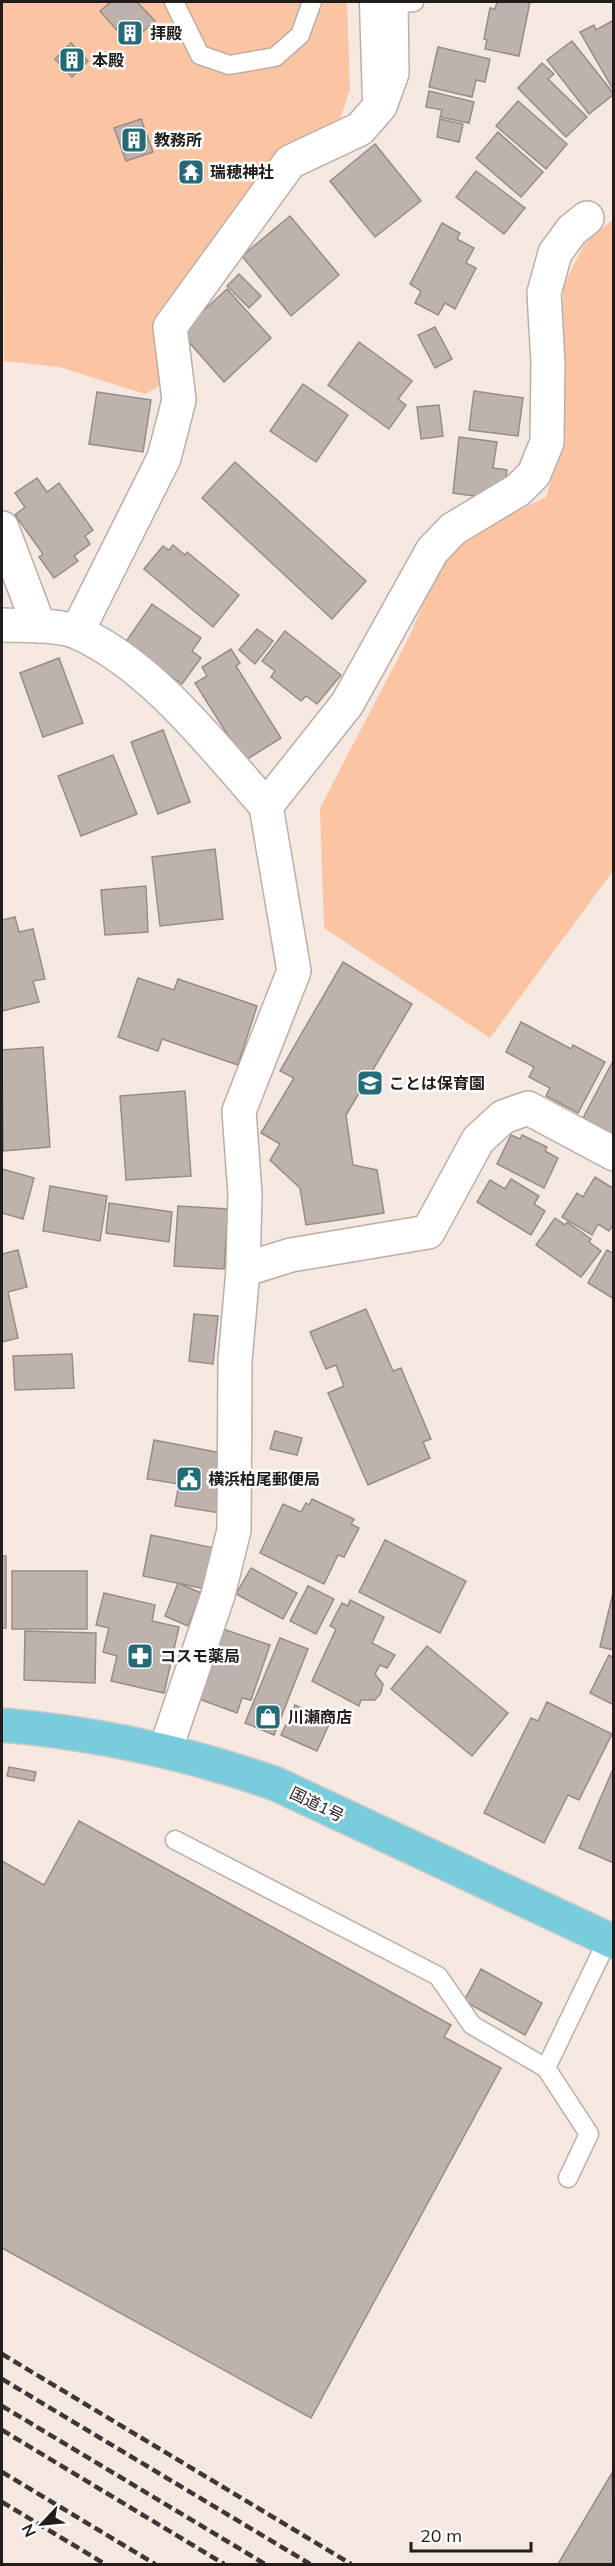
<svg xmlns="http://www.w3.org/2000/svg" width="615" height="2566" font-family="Mulish,'Noto Sans JP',sans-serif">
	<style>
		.green { fill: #fbc5a4 }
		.building { fill: #beb2ac; stroke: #988d86; stroke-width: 1.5 }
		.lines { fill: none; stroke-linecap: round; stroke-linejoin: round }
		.service-casing { stroke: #baaea7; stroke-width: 21 }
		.minor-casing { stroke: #baaea7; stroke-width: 36 }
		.trunk-casing { stroke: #cac9c8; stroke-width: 36 }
		.service { stroke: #fff; stroke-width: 18 }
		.minor { stroke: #fff; stroke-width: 33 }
		.trunk { stroke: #78ccdb; stroke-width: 33 }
		.rail { stroke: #3e3835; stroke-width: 4.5; stroke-dasharray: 9 4.5; stroke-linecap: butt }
		.labels { text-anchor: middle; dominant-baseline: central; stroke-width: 5; stroke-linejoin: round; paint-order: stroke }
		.poi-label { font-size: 16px; font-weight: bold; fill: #211d1a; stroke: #fff; text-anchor: start }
		.street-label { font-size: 16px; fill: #211d1a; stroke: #fff }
	</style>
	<rect width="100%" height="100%" fill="#f4e8e1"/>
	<g class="green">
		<path d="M 2,2 L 347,2 L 350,89 L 341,117 L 201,270 L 170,380 L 145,394 L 59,367 L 4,361 Z"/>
		<path d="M 613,220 L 613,871 L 490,1038 L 324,928 L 320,808 L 410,635 L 436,573 L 465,537 L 546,497 L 561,449 L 563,286 L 586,241 Z"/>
	</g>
	<g class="building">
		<path d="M 111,2 L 137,2 L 155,21 L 129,44 L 100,11 Z"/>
		<path d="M 497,2 L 530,2 L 519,56 L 485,49 L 487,40 L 484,39 L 490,8 L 495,9 Z"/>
		<path d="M 612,21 L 614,24 L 614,91 L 580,32 L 594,25 L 596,30 Z"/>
		<path d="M 572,41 L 614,94 L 589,114 L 547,60 Z"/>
		<path d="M 71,43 L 88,61 L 72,77 L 55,59 Z"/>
		<path d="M 438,47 L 490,59 L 485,82 L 476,80 L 472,97 L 429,87 Z"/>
		<path d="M 542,63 L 554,74 L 548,79 L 587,117 L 566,137 L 518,88 Z"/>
		<path d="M 429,91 L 474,102 L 469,123 L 440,117 L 442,110 L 426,107 Z"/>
		<path d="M 518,101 L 567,144 L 546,169 L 496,126 Z"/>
		<path d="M 141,119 L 153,152 L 126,161 L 114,128 Z"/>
		<path d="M 440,119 L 463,124 L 459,142 L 437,137 Z"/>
		<path d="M 498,132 L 543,172 L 521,197 L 476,158 Z"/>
		<path d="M 375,144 L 421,201 L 375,237 L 330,181 Z"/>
		<path d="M 476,171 L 525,208 L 504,234 L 456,197 Z"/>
		<path d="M 290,216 L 339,275 L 291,316 L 242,256 Z"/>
		<path d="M 442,223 L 460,233 L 457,239 L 474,248 L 466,263 L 476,268 L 455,309 L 445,303 L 438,315 L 415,303 L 421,291 L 410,284 Z"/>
		<path d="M 239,274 L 261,296 L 249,308 L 227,286 Z"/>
		<path d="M 227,289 L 271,338 L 224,382 L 180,332 Z"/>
		<path d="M 435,327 L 452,359 L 435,368 L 418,335 Z"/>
		<path d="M 359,342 L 412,381 L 398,399 L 406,405 L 389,429 L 328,385 Z"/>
		<path d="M 303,384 L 348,415 L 316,462 L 270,431 Z"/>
		<path d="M 474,391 L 523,398 L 518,436 L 469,430 Z"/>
		<path d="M 97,392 L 151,400 L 143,452 L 89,444 Z"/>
		<path d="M 439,405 L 443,436 L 421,439 L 417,407 Z"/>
		<path d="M 459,437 L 497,442 L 493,468 L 507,470 L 505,487 L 491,486 L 489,498 L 453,493 Z"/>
		<path d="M 235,462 L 366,581 L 332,619 L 202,498 Z"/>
		<path d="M 37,478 L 47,492 L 59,483 L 93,530 L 85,536 L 90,544 L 74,556 L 78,561 L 54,578 L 39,557 L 43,554 L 15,515 L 25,507 L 15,493 Z"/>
		<path d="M 173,545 L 185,555 L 187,552 L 239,595 L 213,627 L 144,569 L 163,546 L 169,550 Z"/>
		<path d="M 152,604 L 201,638 L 192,651 L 201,658 L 182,684 L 125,643 Z"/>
		<path d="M 257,629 L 273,641 L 255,664 L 239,650 Z"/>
		<path d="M 285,631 L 341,675 L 317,704 L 306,696 L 301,701 L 271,677 L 275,671 L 262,661 Z"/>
		<path d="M 231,649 L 240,663 L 236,666 L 281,738 L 244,761 L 195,683 L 207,676 L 202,667 Z"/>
		<path d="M 59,658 L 83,723 L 43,737 L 20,673 Z"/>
		<path d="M 163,730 L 190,802 L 158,814 L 131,742 Z"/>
		<path d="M 113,755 L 137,814 L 81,836 L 58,776 Z"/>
		<path d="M 215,849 L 223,919 L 160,926 L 152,857 Z"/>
		<path d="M 146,886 L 148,932 L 105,935 L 101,890 Z"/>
		<path d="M 15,917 L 19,932 L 33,929 L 45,979 L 33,981 L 39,1002 L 2,1011 L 2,920 Z"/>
		<path d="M 343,962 L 412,1004 L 346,1115 L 353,1165 L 377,1170 L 384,1213 L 306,1225 L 300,1188 L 270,1160 L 280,1144 L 261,1133 L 294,1078 L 280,1071 Z"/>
		<path d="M 138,978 L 174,990 L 178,979 L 257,1006 L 238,1065 L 162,1039 L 158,1051 L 118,1037 Z"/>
		<path d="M 521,1022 L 571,1049 L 573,1045 L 605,1062 L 578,1113 L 546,1096 L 550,1088 L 529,1077 L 534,1067 L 506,1052 Z"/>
		<path d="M 43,1047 L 50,1147 L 3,1151 L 2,1050 Z"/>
		<path d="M 614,1059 L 614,1136 L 582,1120 Z"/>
		<path d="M 185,1091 L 191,1176 L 126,1180 L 120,1096 Z"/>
		<path d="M 511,1135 L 520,1139 L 522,1135 L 547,1147 L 545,1151 L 558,1158 L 544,1188 L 497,1164 Z"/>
		<path d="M 2,1169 L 34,1178 L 23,1219 L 2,1213 Z"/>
		<path d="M 595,1177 L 614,1189 L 614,1223 L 609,1231 L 598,1224 L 592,1235 L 562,1217 L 577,1193 L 583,1197 Z"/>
		<path d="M 511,1179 L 539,1196 L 534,1204 L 545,1211 L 531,1235 L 477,1202 L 490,1180 L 505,1189 Z"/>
		<path d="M 50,1186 L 107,1196 L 100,1241 L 43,1231 Z"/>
		<path d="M 109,1203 L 172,1212 L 169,1242 L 106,1233 Z"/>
		<path d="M 178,1206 L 228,1209 L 224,1269 L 174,1266 Z"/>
		<path d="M 555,1218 L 565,1225 L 567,1222 L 591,1239 L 589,1242 L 601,1251 L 581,1277 L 536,1245 Z"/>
		<path d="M 18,1250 L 27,1287 L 8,1292 L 18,1338 L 2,1342 L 2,1254 Z"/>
		<path d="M 607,1250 L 614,1254 L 614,1299 L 588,1283 Z"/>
		<path d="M 366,1309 L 393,1371 L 401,1368 L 431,1439 L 423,1442 L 430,1458 L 368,1485 L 328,1393 L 344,1386 L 336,1365 L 326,1369 L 310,1332 Z"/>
		<path d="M 194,1314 L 218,1316 L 213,1364 L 189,1361 Z"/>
		<path d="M 72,1354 L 74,1388 L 15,1390 L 13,1356 Z"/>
		<path d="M 275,1431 L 302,1438 L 297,1455 L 270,1449 Z"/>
		<path d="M 154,1440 L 216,1452 L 221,1455 L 220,1513 L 175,1506 L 179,1484 L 147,1479 Z"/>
		<path d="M 312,1499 L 354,1519 L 351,1524 L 359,1528 L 344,1557 L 338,1555 L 324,1584 L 260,1553 L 283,1504 L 301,1512 L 306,1503 L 309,1505 Z"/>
		<path d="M 151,1535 L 214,1548 L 206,1589 L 143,1576 Z"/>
		<path d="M 385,1540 L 466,1581 L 440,1633 L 359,1592 Z"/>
		<rect x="2" y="1556" width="4" height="72"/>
		<path d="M 251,1568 L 297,1593 L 283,1619 L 236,1594 Z"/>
		<rect x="12" y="1571" width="75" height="58"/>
		<path d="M 178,1583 L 201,1593 L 188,1626 L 165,1616 Z"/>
		<path d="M 308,1586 L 334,1599 L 316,1634 L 290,1621 Z"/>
		<path d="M 614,1589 L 614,1650 L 600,1647 Z"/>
		<path d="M 104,1593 L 155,1605 L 152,1621 L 179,1627 L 164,1693 L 111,1681 L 117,1656 L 103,1652 L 109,1628 L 96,1625 Z"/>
		<path d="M 350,1600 L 384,1617 L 372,1643 L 395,1655 L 387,1668 L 380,1665 L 375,1674 L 383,1684 L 381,1693 L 375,1700 L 361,1700 L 359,1706 L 312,1681 L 336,1629 L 330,1626 L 342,1603 L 348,1606 Z"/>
		<path d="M 223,1629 L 270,1645 L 251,1700 L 242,1698 L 237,1713 L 199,1699 Z"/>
		<path d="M 25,1631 L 96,1633 L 95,1683 L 24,1680 Z"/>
		<path d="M 280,1638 L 308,1649 L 274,1735 L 245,1723 Z"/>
		<path d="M 427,1646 L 508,1713 L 472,1756 L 391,1689 Z"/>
		<path d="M 609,1655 L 614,1658 L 614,1705 L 590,1693 Z"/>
		<path d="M 547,1702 L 612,1734 L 579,1800 L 568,1795 L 544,1843 L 484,1813 L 531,1718 L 538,1721 Z"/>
		<path d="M 295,1705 L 330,1722 L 317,1751 L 281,1735 Z"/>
		<path d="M 9,1767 L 36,1772 L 34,1781 L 7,1776 Z"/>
		<path d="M 613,1769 L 614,1769 L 614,1863 L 579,1848 Z"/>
		<path d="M 79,1821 L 451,2025 L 444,2037 L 501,2068 L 311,2418 L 2,2248 L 2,1861 L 44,1885 Z"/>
		<path d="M 481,1969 L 542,2003 L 525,2035 L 464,2001 Z"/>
		<path d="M 612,2473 L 614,2564 L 558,2564 Z"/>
	</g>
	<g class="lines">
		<defs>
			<g id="service">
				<path d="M 174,2 L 200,55 L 229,65 L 275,57 L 300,35 L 312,2"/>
				<path d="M 369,2 L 372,102"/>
				<path d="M 391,4 L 414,2"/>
				<path d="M 175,1840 L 438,1976 L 472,2025 L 546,2068"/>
				<path d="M 568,2178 L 589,2134 L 546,2068 L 608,1939"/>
			</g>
			<g id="minor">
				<path d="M 2,528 L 39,626"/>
				<path d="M 2,625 C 23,626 60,624 79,633 C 153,667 213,746 266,806"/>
				<path d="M 77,632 L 164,458 L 179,400 L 170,327 L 290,162 L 360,129 L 380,106 L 392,73 L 391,2"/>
				<path d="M 243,1270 L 291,1255 L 428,1232 L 478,1140 L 503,1117 L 528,1108 L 614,1154"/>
				<path d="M 165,1751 L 218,1595 L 234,1530 L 235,1360 L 243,1270 L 245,1194 L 239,1111 L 294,971 L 266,806 L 347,704 L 432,551 L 453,529 L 518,490 L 534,474 L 547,442 L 548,363 L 544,293 L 555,253 L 572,230 L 587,218"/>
			</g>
			<path id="trunk" d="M 2,1725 C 95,1733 188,1753 276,1784 L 614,1942"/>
		</defs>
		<use href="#service" class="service-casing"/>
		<use href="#minor" class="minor-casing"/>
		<use href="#trunk" class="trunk-casing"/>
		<use href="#service" class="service"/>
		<use href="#minor" class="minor"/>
		<use href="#trunk" class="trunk"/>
		<g class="rail">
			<path d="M 2,2354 L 351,2564"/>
			<path d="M 2,2379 L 310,2564"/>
			<path d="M 2,2406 L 265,2564"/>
			<path d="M 2,2430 L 224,2564"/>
			<path d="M 2,2472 L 155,2564"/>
			<path d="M 2,2502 L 105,2564"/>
		</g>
	</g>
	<defs>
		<symbol id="building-square" viewBox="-11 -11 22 22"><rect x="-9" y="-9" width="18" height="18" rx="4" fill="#236b77" stroke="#fff"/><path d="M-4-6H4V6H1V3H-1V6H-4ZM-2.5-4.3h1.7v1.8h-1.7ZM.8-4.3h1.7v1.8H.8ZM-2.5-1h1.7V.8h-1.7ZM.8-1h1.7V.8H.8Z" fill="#fff"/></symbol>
		<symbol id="temple-square" viewBox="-11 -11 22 22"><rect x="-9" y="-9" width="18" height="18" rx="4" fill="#236b77" stroke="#fff"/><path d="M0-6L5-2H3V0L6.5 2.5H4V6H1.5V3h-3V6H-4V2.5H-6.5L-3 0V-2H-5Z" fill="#fff"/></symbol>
		<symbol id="school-square" viewBox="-11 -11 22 22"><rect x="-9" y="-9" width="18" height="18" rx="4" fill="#236b77" stroke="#fff"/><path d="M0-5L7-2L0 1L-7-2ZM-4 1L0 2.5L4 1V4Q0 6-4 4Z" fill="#fff"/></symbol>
		<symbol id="civic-square" viewBox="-11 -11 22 22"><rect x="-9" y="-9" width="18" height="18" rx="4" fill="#236b77" stroke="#fff"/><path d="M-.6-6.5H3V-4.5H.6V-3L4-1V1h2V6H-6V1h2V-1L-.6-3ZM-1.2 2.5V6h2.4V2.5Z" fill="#fff"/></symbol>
		<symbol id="pharmacy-square" viewBox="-11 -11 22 22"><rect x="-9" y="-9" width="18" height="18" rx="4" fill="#236b77" stroke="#fff"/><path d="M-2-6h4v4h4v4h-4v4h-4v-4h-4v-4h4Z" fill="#fff"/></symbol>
		<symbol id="shop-square" viewBox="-11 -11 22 22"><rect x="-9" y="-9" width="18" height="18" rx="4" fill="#236b77" stroke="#fff"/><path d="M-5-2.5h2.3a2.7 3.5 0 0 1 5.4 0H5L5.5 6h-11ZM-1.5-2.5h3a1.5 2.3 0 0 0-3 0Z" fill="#fff"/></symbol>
	</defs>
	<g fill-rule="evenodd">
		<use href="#building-square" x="115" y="18" width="30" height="30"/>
		<use href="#building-square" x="57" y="45" width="30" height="30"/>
		<use href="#building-square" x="119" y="125" width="30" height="30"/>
		<use href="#temple-square" x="176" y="157" width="30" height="30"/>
		<use href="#school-square" x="355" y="1068" width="30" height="30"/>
		<use href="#civic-square" x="174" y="1464" width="30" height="30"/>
		<use href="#pharmacy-square" x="125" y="1641" width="30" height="30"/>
		<use href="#shop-square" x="253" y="1702" width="30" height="30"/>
	</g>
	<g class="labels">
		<g class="poi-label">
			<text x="150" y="33">拝殿</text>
			<text x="92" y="60">本殿</text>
			<text x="154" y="140">教務所</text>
			<text x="210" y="172">瑞穂神社</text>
			<text x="389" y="1083">ことは保育園</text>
			<text x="208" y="1479">横浜柏尾郵便局</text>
			<text x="160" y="1656">コスモ薬局</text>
			<text x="288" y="1717">川瀬商店</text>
		</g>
		<g class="street-label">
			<text transform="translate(317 1804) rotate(26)">国道1号</text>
		</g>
	</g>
	<rect width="615" height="2566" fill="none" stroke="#211d1a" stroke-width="6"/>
	<g transform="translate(42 2524) rotate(244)" stroke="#ffffff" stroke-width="4.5" paint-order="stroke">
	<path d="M0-4.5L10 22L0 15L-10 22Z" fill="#211d1a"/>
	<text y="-9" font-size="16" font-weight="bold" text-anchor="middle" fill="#211d1a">N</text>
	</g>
	<path d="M411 2542v9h120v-9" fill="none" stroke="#211d1a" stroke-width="3"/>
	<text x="420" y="2542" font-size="18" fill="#211d1a" stroke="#ffffff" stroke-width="4.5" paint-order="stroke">20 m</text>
</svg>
